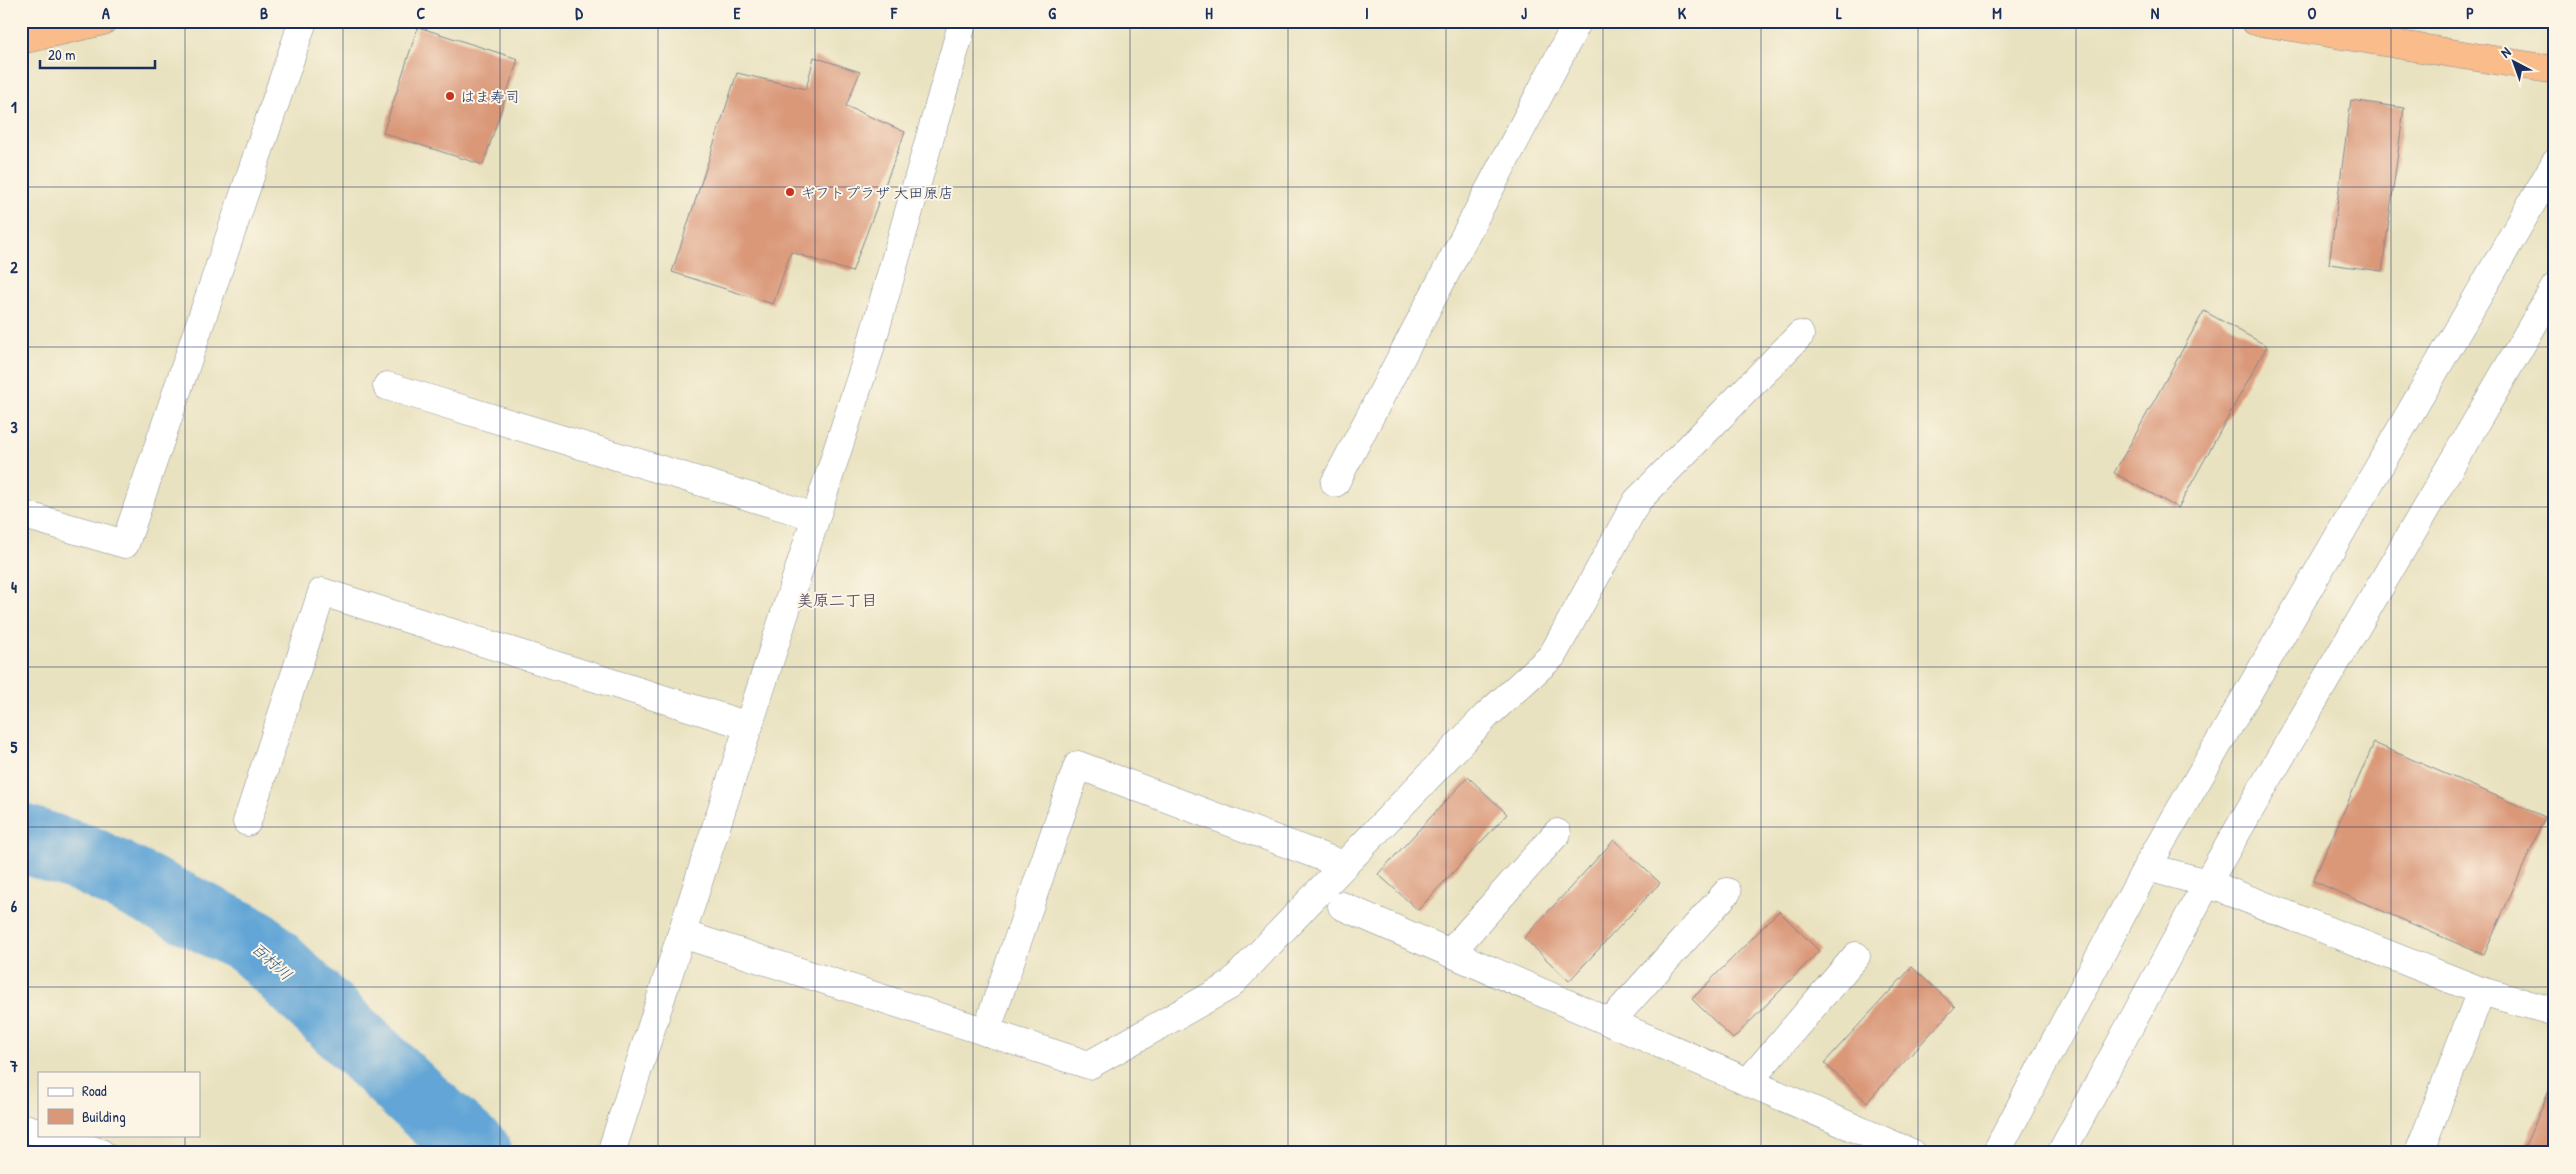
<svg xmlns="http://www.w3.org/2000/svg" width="2576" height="1174" font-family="'Patrick Hand','Klee One',sans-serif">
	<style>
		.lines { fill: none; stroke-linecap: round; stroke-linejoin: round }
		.river { stroke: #62a5d6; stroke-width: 69 }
		.building { fill: #da9879 }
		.minor-casing { stroke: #82888f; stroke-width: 29 }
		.highway-casing { stroke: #82888f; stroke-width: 29 }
		.minor { stroke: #fff; stroke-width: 28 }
		.highway { stroke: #f9bc8a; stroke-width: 28 }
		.grid { fill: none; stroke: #1b2f5e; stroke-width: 1; stroke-opacity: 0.55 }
		.poi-dot { fill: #c8321e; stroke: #fcf5e5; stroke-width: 2 }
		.labels { text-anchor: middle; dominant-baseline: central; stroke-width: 4; stroke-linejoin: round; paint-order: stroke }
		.poi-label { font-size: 15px; fill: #1b2f5e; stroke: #fcf5e5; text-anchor: start }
		.neighbourhood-label { font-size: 16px; font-weight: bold; fill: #5e5467; stroke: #fcf5e5 }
		.water-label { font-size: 16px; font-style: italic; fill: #345888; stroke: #fcf5e5 }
		.neatline { fill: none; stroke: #1b2f5e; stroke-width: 2 }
		.grid-label { font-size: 16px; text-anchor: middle; font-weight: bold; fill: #1b2f5e }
	</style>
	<rect width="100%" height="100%" fill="#fcf5e5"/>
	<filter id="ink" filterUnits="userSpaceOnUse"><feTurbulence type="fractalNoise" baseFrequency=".02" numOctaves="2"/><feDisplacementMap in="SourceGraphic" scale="10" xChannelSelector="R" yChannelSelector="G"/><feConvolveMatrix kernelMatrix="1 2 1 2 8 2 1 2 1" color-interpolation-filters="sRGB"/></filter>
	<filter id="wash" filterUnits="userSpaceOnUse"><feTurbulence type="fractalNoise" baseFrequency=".0096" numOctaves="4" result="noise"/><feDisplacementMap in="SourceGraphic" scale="20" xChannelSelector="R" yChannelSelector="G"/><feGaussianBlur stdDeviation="1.12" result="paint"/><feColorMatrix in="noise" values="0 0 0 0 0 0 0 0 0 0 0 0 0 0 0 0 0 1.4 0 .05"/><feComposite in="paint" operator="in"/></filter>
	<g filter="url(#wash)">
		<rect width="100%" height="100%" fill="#e9e2c0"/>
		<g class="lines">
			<path class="river" d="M 21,838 L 85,859 L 253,942 L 416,1098 L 478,1153"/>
		</g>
		<g id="blocks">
			<g class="building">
				<path d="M 418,27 L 518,59 L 483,165 L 383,133 Z"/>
				<path d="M 814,57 L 860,72 L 846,106 L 905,132 L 852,272 L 791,252 L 773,304 L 672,272 L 737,73 L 806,89 Z"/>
				<path d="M 2351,100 L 2404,108 L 2382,271 L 2329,264 Z"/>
				<path d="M 2204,311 L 2267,346 L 2178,508 L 2114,473 Z"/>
				<path d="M 2374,743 L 2545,817 L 2484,955 L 2313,881 Z"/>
				<path d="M 1468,777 L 1507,814 L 1418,910 L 1378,874 Z"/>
				<path d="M 1614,840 L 1660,883 L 1569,981 L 1524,938 Z"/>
				<path d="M 1779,911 L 1819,951 L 1733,1039 L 1692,999 Z"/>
				<path d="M 1912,967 L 1955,1007 L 1867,1102 L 1824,1063 Z"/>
				<path d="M 2555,1077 L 2555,1153 L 2522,1153 Z"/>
			</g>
		</g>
	</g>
	<g filter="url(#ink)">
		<use href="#blocks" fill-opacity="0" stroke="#82888f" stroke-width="1"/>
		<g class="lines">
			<defs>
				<g id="minor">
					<path d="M 387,386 L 816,517"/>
					<path d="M 1335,483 L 1578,21"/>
					<path d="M 21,514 L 125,544 L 303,21"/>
					<path d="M 247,822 L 322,592 L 749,726"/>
					<path d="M 2147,867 L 2207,883 L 2481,991 L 2555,1012"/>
					<path d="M 1342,906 L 1912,1153"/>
					<path d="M 682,934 L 1089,1065 L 1229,986 L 1486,716 L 1552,656 L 1637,501 L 1800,335"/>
					<path d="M 1450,953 L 1557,833"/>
					<path d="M 1610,1022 L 1727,892"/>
					<path d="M 986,1032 L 1078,765 L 1344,865"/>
					<path d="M 1748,1082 L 1856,956"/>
					<path d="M 21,1127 L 39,1132"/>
					<path d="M 48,1135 L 101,1153"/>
					<path d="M 611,1153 L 869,352 L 963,21"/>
					<path d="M 1996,1153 L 2147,867 L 2555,163"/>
					<path d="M 2061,1153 L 2207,883 L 2555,287"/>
					<path d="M 2419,1153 L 2481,991"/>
				</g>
				<g id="highway">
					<path d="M 2255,21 L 2555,70"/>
					<path d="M 21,40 L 103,21"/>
				</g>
			</defs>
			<use href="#minor" class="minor-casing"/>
			<use href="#highway" class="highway-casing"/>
			<use href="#minor" class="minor"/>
			<use href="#highway" class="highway"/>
		</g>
	</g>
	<path class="grid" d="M 185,21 L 185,1073M 343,21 L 343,1153M 500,21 L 500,1153M 658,21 L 658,1153M 815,21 L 815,1153M 973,21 L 973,1153M 1130,21 L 1130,1153M 1288,21 L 1288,1153M 1446,21 L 1446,1153M 1603,21 L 1603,1153M 1761,21 L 1761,1153M 1918,21 L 1918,1153M 2076,21 L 2076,1153M 2233,21 L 2233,1153M 2391,21 L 2391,1153M 21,187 L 2555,187M 21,347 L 2555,347M 21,507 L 2555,507M 21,667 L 2555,667M 21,827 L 2555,827M 21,987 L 2555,987M 185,1135 L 185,1153"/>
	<g class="poi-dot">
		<circle cx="450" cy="96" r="5"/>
		<circle cx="790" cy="192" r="5"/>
	</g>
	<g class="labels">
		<g class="poi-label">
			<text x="460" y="96">はま寿司</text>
			<text x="800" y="192">ギフトプラザ 大田原店</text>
		</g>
		<g class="neighbourhood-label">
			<text x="837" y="600">美原二丁目</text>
		</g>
		<g class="water-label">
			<text transform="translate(272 961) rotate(42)">百村川</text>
		</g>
	</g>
	<rect width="2576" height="1174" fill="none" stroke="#fcf5e5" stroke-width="55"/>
	<rect x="38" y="1072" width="162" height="65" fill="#fcf5e5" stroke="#a2a6af"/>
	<rect x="48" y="1088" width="25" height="8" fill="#ffffff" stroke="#a2a6af"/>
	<text x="82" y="1096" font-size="15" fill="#1b2f5e">Road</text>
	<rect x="48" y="1109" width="25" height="15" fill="#da9879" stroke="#a2a6af"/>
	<text x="82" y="1122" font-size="15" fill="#1b2f5e">Building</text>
	<g transform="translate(2514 62) rotate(319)" stroke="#fcf5e5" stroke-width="4" paint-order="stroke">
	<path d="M0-4L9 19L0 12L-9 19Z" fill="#1b2f5e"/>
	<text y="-8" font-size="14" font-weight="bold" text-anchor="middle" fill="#1b2f5e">N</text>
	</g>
	<path d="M40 60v8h115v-8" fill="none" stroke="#1b2f5e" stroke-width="2.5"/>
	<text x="48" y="60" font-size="15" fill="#1b2f5e" stroke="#fcf5e5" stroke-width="4" paint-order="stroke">20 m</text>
	<rect x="28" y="28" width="2520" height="1118" class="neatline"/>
	<g class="grid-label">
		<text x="106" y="19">A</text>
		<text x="264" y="19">B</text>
		<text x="421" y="19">C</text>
		<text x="579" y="19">D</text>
		<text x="737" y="19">E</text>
		<text x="894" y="19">F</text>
		<text x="1052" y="19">G</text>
		<text x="1209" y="19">H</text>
		<text x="1367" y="19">I</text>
		<text x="1524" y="19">J</text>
		<text x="1682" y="19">K</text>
		<text x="1839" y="19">L</text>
		<text x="1997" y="19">M</text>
		<text x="2155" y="19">N</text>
		<text x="2312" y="19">O</text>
		<text x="2470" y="19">P</text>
		<text x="14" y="113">1</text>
		<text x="14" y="273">2</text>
		<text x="14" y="433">3</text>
		<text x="14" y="593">4</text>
		<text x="14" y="753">5</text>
		<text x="14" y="912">6</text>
		<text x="14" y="1072">7</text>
	</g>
</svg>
